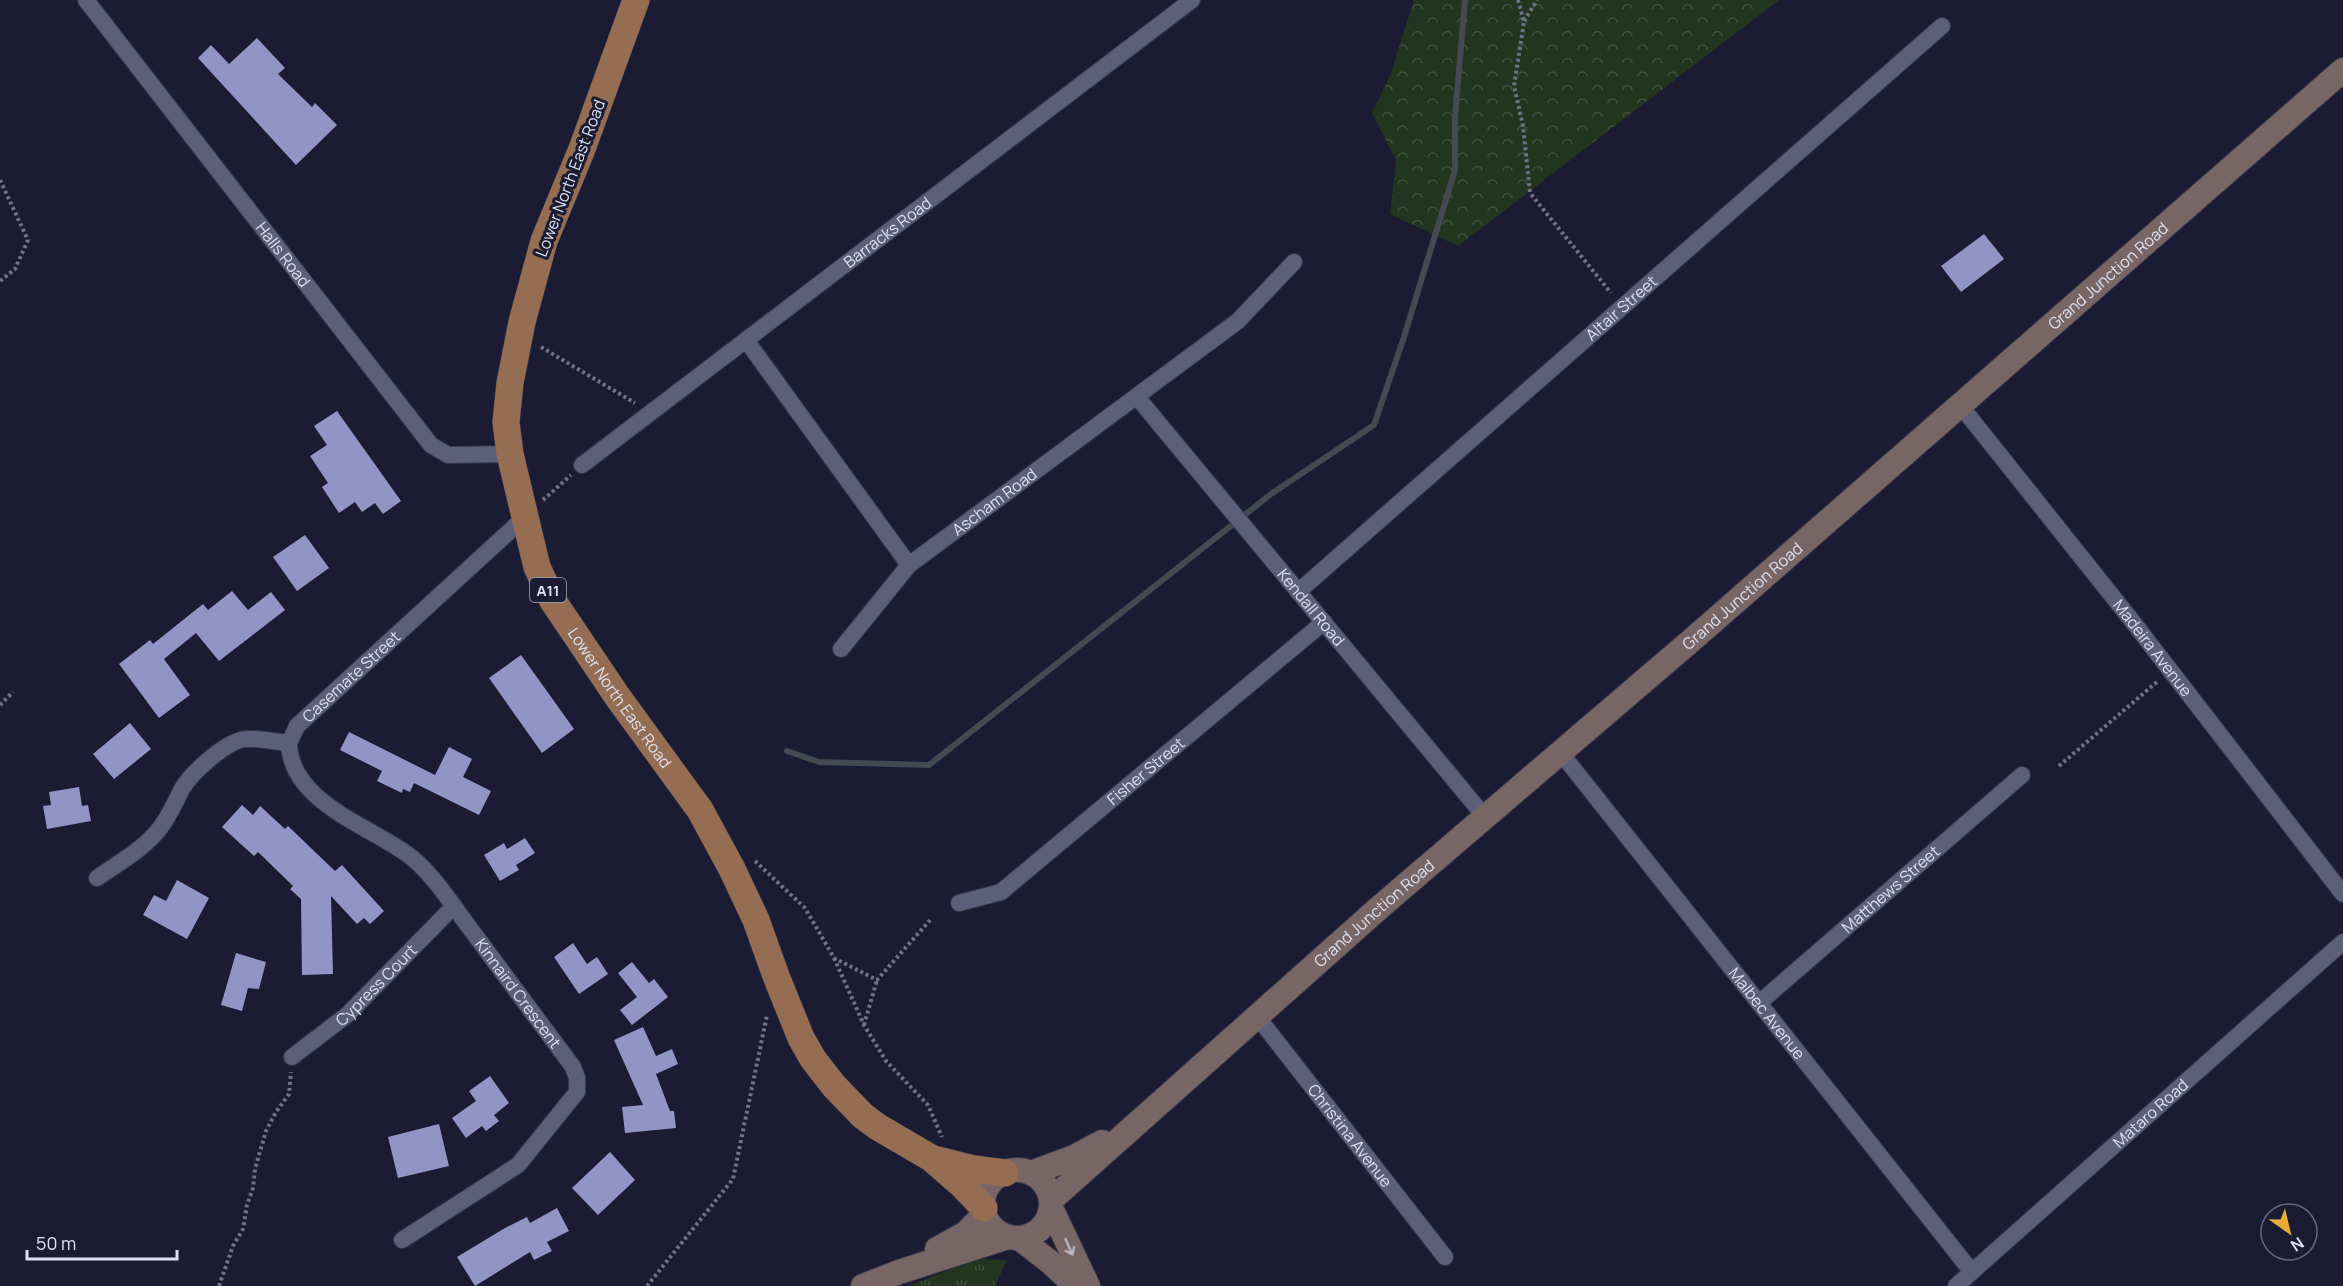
<svg xmlns="http://www.w3.org/2000/svg" width="2343" height="1286" font-family="Manrope,sans-serif">
	<style>
		.grass { fill: url(#grass-tufts) }
		.park { fill: url(#park-crowns) }
		.lines { fill: none; stroke-linecap: round; stroke-linejoin: round }
		.stream { stroke: #434a52; stroke-width: 6 }
		.building { fill: #9095c5 }
		.minor-casing { stroke: #363649; stroke-width: 18 }
		.secondary-casing { stroke: #363649; stroke-width: 26 }
		.primary-casing { stroke: #363649; stroke-width: 28 }
		.path { stroke: #707286; stroke-width: 4; stroke-dasharray: 3 3; stroke-linecap: butt }
		.minor { stroke: #5c5f7a; stroke-width: 16 }
		.secondary { stroke: #786666; stroke-width: 24 }
		.primary { stroke: #946d52; stroke-width: 27 }
		.oneway { stroke: #bab5c0 }
		.labels { text-anchor: middle; dominant-baseline: central; stroke-width: 6; stroke-linejoin: round; paint-order: stroke }
		.shield { fill: #1b1c33; stroke: #a4a5b7; stroke-width: 1.5 }
		.shield-label { font-size: 15px; font-weight: bold; fill: #dee0f0 }
		.street-label { font-size: 16px; fill: #dee0f0; stroke: #1b1c33 }
	</style>
	<defs>
		<pattern id="grass-tufts" width="24" height="20" patternUnits="userSpaceOnUse" patternTransform="scale(1.5)"><rect width="24" height="20" fill="#22351e"/><path d="M3 7l-1-3M5 7V3M7 7l1-3M15 17l-1-3M17 17v-4M19 17l1-3" fill="none" stroke="#42523f"/></pattern>
		<pattern id="park-crowns" width="20" height="18" patternUnits="userSpaceOnUse" patternTransform="scale(1.5)"><rect width="20" height="18" fill="#22351e"/><path d="M2 6a3 3 0 1 1 6 0M12 15a3 3 0 1 1 6 0" fill="none" stroke="#42523f"/></pattern>
	</defs>
	<rect width="100%" height="100%" fill="#1b1c33"/>
	<path class="grass" d="M 977,1259 L 1007,1260 L 995,1286 L 908,1286 Z"/>
	<path class="park" d="M 1414,0 L 1779,0 L 1458,246 L 1390,214 L 1396,160 L 1372,113 L 1390,76 Z"/>
	<g class="lines">
		<path class="stream" d="M 787,751 L 819,762 L 929,765 L 1271,494 L 1374,425 L 1404,337 L 1455,170 L 1455,117 L 1465,0"/>
	</g>
	<g class="building">
		<path d="M 257,38 L 285,68 L 278,74 L 312,107 L 315,103 L 337,125 L 296,165 L 198,58 L 211,45 L 229,64 Z"/>
		<path d="M 1984,234 L 2004,259 L 1961,292 L 1941,266 Z"/>
		<path d="M 337,411 L 401,501 L 383,514 L 375,503 L 362,512 L 355,502 L 339,513 L 322,487 L 328,483 L 310,456 L 327,445 L 314,426 Z"/>
		<path d="M 305,535 L 329,568 L 297,591 L 273,557 Z"/>
		<path d="M 232,591 L 248,610 L 271,592 L 285,610 L 219,661 L 196,633 L 164,659 L 190,695 L 159,718 L 119,664 L 150,640 L 153,644 L 203,604 L 208,610 Z"/>
		<path d="M 521,655 L 574,729 L 542,753 L 489,678 Z"/>
		<path d="M 130,723 L 151,749 L 114,779 L 93,754 Z"/>
		<path d="M 349,732 L 435,775 L 449,747 L 472,759 L 463,777 L 491,791 L 479,815 L 414,783 L 410,792 L 403,789 L 402,793 L 377,781 L 382,771 L 340,750 Z"/>
		<path d="M 79,787 L 82,806 L 88,805 L 91,821 L 47,829 L 43,806 L 51,805 L 49,792 Z"/>
		<path d="M 242,805 L 253,815 L 260,806 L 285,829 L 288,826 L 335,871 L 342,865 L 384,911 L 370,924 L 364,918 L 357,924 L 331,896 L 333,974 L 302,975 L 301,899 L 290,889 L 293,886 L 258,852 L 254,856 L 222,827 Z"/>
		<path d="M 525,838 L 535,853 L 516,865 L 519,870 L 500,881 L 484,855 L 504,843 L 507,849 Z"/>
		<path d="M 177,880 L 209,898 L 187,939 L 143,915 L 154,895 L 166,901 Z"/>
		<path d="M 573,943 L 587,964 L 597,957 L 608,974 L 579,994 L 554,957 Z"/>
		<path d="M 236,953 L 266,962 L 259,989 L 248,988 L 242,1011 L 221,1005 Z"/>
		<path d="M 632,962 L 649,983 L 654,979 L 668,997 L 632,1025 L 620,1010 L 637,997 L 618,973 Z"/>
		<path d="M 643,1027 L 656,1056 L 672,1049 L 678,1064 L 656,1074 L 670,1111 L 674,1111 L 676,1128 L 625,1133 L 622,1107 L 643,1105 L 614,1040 Z"/>
		<path d="M 490,1076 L 509,1103 L 494,1115 L 499,1121 L 486,1131 L 482,1126 L 466,1138 L 452,1118 L 476,1101 L 469,1091 Z"/>
		<path d="M 439,1124 L 449,1166 L 398,1178 L 388,1137 Z"/>
		<path d="M 610,1152 L 635,1180 L 598,1215 L 572,1188 Z"/>
		<path d="M 557,1208 L 569,1231 L 547,1242 L 552,1251 L 534,1260 L 530,1252 L 475,1286 L 457,1257 L 505,1228 L 527,1217 L 530,1223 Z"/>
	</g>
	<g class="lines">
		<defs>
			<g id="minor">
				<path id="s1" d="M 86,0 L 431,445 L 448,455 L 510,454"/>
				<path id="s2" d="M 746,340 L 909,565 L 1238,321 L 1294,262"/>
				<path id="s3" d="M 1137,397 L 1485,817"/>
				<path id="s4" d="M 1960,405 L 2133,622 L 2343,894"/>
				<path id="s5" d="M 582,465 L 1192,0"/>
				<path id="s6" d="M 1299,591 L 1942,26"/>
				<path d="M 841,649 L 909,565"/>
				<path id="s7" d="M 289,743 C 290,801 367,825 407,854 C 430,870 452,904 469,927 C 504,974 538,1020 573,1067 L 577,1078 L 577,1092 L 518,1165 L 402,1240"/>
				<path id="s8" d="M 1561,753 L 1972,1272"/>
				<path id="s9" d="M 97,878 C 117,864 140,851 156,833 C 168,820 174,804 182,789 C 191,773 228,739 247,739 C 260,738 275,742 289,743 L 297,726 L 524,518"/>
				<path id="s10" d="M 959,903 L 1001,892 L 1324,622"/>
				<path id="s11" d="M 1759,1003 L 2022,775"/>
				<path id="s12" d="M 1256,1015 L 1445,1257"/>
				<path id="s13" d="M 292,1057 L 347,1015 L 454,906"/>
				<path id="s14" d="M 1956,1286 L 2343,942"/>
			</g>
			<g id="secondary">
				<circle cx="1017" cy="1204" r="34"/>
				<path d="M 1031,1173 L 1074,1157 L 1102,1142"/>
				<path id="s15" d="M 1051,1200 L 1380,907 L 1693,639 L 2343,70"/>
				<path d="M 1051,1208 L 1088,1286"/>
				<path d="M 1019,1238 L 1050,1262 L 1076,1286"/>
				<path d="M 937,1249 L 966,1233 L 985,1213"/>
				<path d="M 863,1286 L 899,1272 L 1008,1237"/>
			</g>
			<g id="primary">
				<path id="s16" d="M 636,0 L 582,149 L 544,241 L 522,322 L 510,383 L 506,422 L 510,454 L 537,567 L 553,601 L 617,696 L 700,810 L 732,869 L 756,920 L 776,976 L 801,1038 L 813,1059 L 834,1086 L 863,1116 L 878,1127 L 931,1158 L 961,1184 L 984,1208"/>
				<path d="M 938,1160 L 974,1169 L 1005,1173"/>
			</g>
		</defs>
		<use href="#minor" class="minor-casing"/>
		<use href="#secondary" class="secondary-casing"/>
		<use href="#primary" class="primary-casing"/>
		<g class="path">
			<path d="M 1518,0 L 1524,22 L 1514,86 L 1523,126 L 1530,193 L 1611,293"/>
			<path d="M 1524,21 L 1537,0"/>
			<path d="M 0,180 L 28,240 L 15,269 L 0,281"/>
			<path d="M 541,347 L 635,403"/>
			<path d="M 543,500 L 571,475"/>
			<path d="M 0,705 L 13,692"/>
			<path d="M 2059,766 L 2158,681"/>
			<path d="M 755,861 L 805,908 L 834,958 L 877,980 L 930,920"/>
			<path d="M 834,958 L 864,1025 L 886,1061 L 928,1105 L 942,1137"/>
			<path d="M 864,1025 L 877,980"/>
			<path d="M 219,1286 L 233,1246 L 243,1229 L 247,1205 L 253,1188 L 255,1169 L 266,1131 L 276,1112 L 289,1094 L 291,1072"/>
			<path d="M 647,1286 L 733,1179 L 767,1015"/>
		</g>
		<use href="#minor" class="minor"/>
		<use href="#secondary" class="secondary"/>
		<use href="#primary" class="primary"/>
	</g>
	<defs><path id="oneway-shaft" d="M-6 0H5M1.5-3L5.5 0L1.5 3" fill="none" stroke-width="1.6" stroke-linecap="round" stroke-linejoin="round" transform="scale(1.5)"/></defs>
	<use class="oneway" href="#oneway-shaft" transform="translate(1069 1247) rotate(66)"/>
	<g class="labels">
		<rect class="shield" x="530" y="578" width="36" height="24" rx="4.5"/>
		<g class="shield-label">
			<text x="548" y="590">A11</text>
		</g>
		<g class="street-label">
			<text transform="translate(570 178) rotate(-69)">Lower North East Road</text>
			<text stroke="none"><textPath href="#s5" startOffset="384">Barracks Road</textPath></text>
			<text stroke="none"><textPath href="#s1" startOffset="322">Halls Road</textPath></text>
			<text stroke="none"><textPath href="#s15" startOffset="1404">Grand Junction Road</textPath></text>
			<text stroke="none"><textPath href="#s6" startOffset="429">Altair Street</textPath></text>
			<text stroke="none"><textPath href="#s2" startOffset="384">Ascham Road</textPath></text>
			<text stroke="none"><textPath href="#s15" startOffset="918">Grand Junction Road</textPath></text>
			<text stroke="none"><textPath href="#s3" startOffset="273">Kendall Road</textPath></text>
			<text stroke="none"><textPath href="#s4" startOffset="310">Madeira Avenue</textPath></text>
			<text stroke="none"><textPath href="#s9" startOffset="344">Casemate Street</textPath></text>
			<text stroke="none"><textPath href="#s16" startOffset="747">Lower North East Road</textPath></text>
			<text stroke="none"><textPath href="#s10" startOffset="232">Fisher Street</textPath></text>
			<text stroke="none"><textPath href="#s11" startOffset="174">Matthews Street</textPath></text>
			<text stroke="none"><textPath href="#s15" startOffset="432">Grand Junction Road</textPath></text>
			<text stroke="none"><textPath href="#s13" startOffset="111">Cypress Court</textPath></text>
			<text stroke="none"><textPath href="#s7" startOffset="348">Kinnaird Crescent</textPath></text>
			<text stroke="none"><textPath href="#s8" startOffset="332">Malbec Avenue</textPath></text>
			<text stroke="none"><textPath href="#s14" startOffset="260">Mataro Road</textPath></text>
			<text stroke="none"><textPath href="#s12" startOffset="153">Christina Avenue</textPath></text>
		</g>
	</g>
	<g transform="translate(2289 1232) rotate(146)"><circle r="28" fill="#1b1c33" stroke="#696a7f" stroke-width="1.5"/>
	<path d="M0-4.5L10 22L0 15L-10 22Z" fill="#e7ac37"/>
	<text y="-9" font-size="16" font-weight="bold" text-anchor="middle" fill="#dee0f0">N</text>
	</g>
	<path d="M27 1250v9h150v-9" fill="none" stroke="#dee0f0" stroke-width="3"/>
	<text x="36" y="1250" font-size="18" fill="#dee0f0" stroke="#1b1c33" stroke-width="4.5" paint-order="stroke">50 m</text>
</svg>
